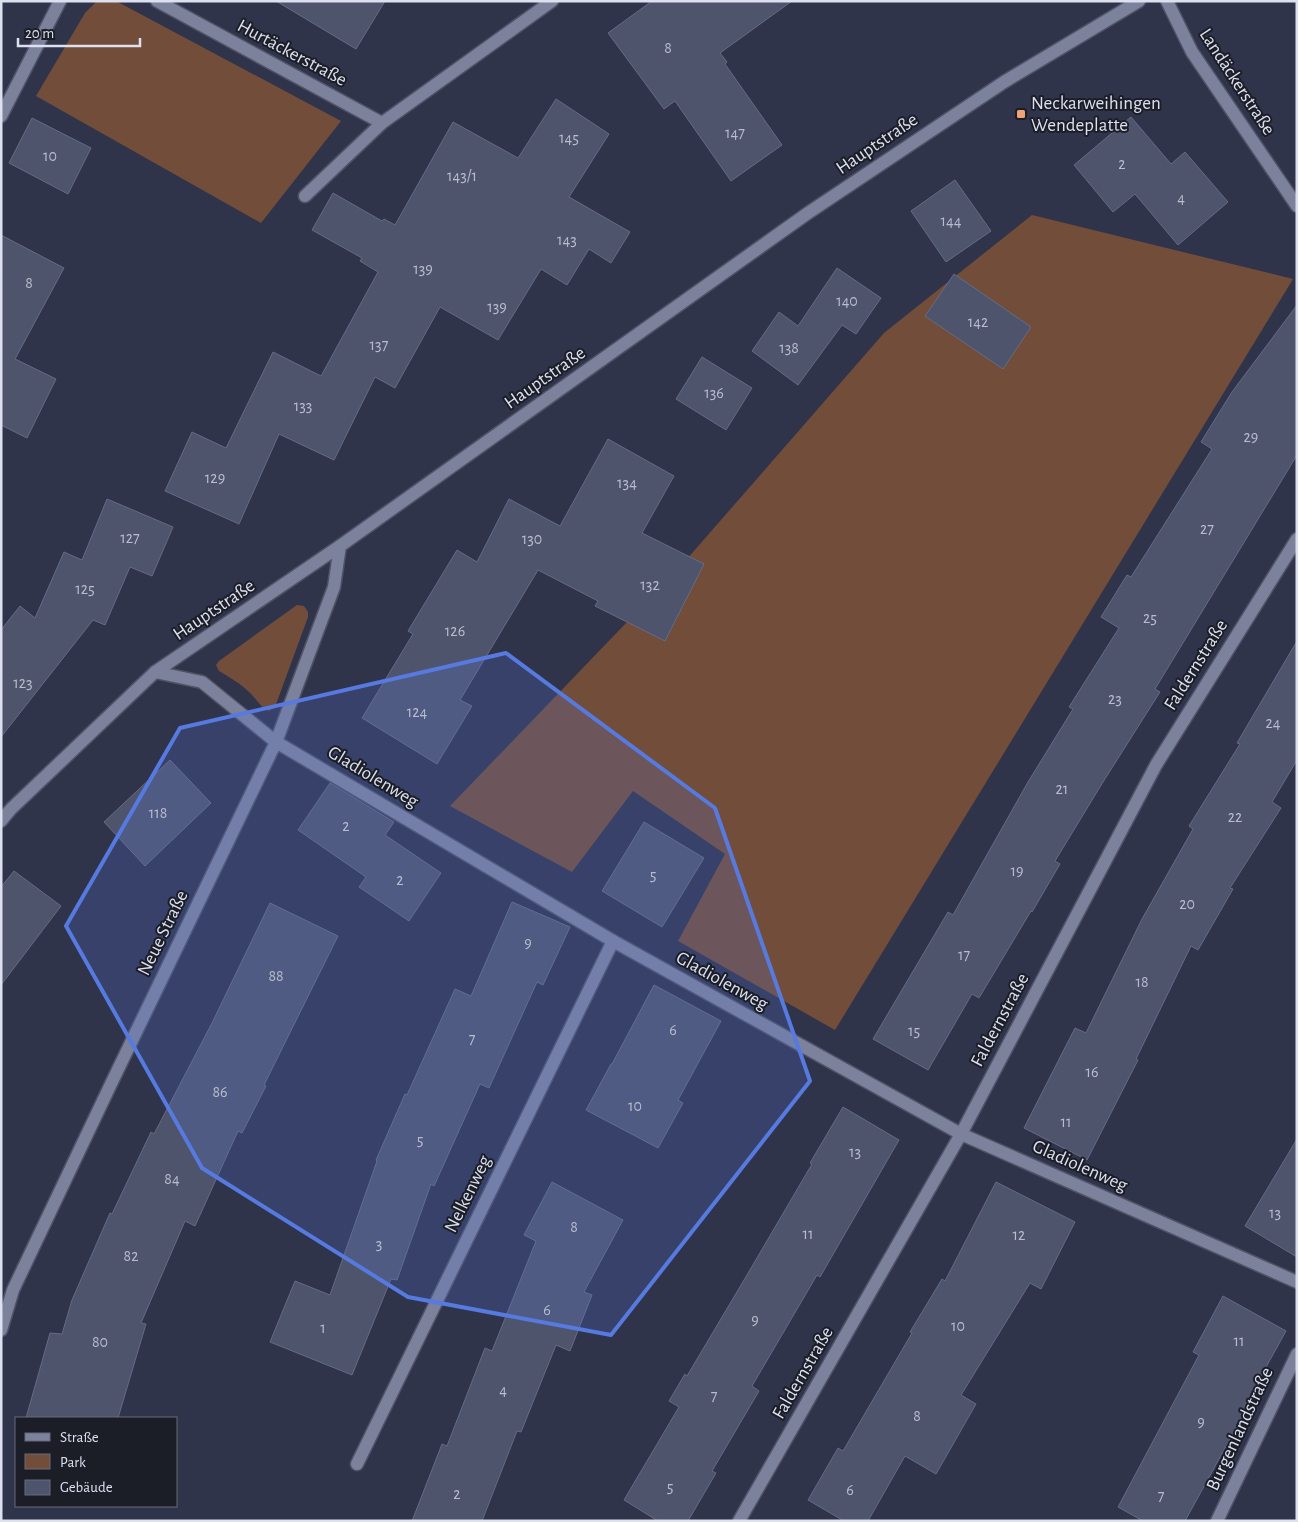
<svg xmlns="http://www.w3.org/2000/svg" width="1298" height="1522" font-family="'Alegreya Sans',sans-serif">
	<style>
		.green { fill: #724e3a }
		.building { fill: #4f546d; stroke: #656b85 }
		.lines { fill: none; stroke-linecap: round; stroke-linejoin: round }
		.minor-casing { stroke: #4f5266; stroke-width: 15 }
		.minor { stroke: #7c819c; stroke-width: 12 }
		.marked { fill: #567adf; fill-opacity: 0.2; stroke: #567adf; stroke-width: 4; stroke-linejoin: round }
		.poi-dot { fill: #efa377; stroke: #1b1d27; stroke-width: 2 }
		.labels { text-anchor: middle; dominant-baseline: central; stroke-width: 4; stroke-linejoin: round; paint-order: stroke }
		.number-label { font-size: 16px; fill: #b9bdce }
		.street-label { font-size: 19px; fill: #dce0ef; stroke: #1b1d27 }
		.poi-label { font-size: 19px; fill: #dce0ef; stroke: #1b1d27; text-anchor: start }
	</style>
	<rect width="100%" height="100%" fill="#30344b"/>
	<g class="green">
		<path d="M 116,1 L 341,121 L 261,223 L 36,96 L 85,13 L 96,2 Z"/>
		<path d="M 1032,215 L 1293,279 L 835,1030 L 678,941 L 725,854 L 633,791 L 572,872 L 450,806 L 680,567 L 884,333 Z"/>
		<path d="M 297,605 L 304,606 L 308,612 L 308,617 L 275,707 L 269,711 C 259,706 256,698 249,692 C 240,683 229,677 219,671 L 216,665 L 219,661 Z"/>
	</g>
	<g class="building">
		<path d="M 276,1 L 385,1 L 356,49 Z"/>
		<path d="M 652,1 L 792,1 L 720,53 L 727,62 L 725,64 L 782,145 L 731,181 L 675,101 L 664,109 L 608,33 Z"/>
		<path d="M 556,99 L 609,134 L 569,197 L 630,232 L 611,263 L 589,249 L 567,285 L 541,269 L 498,340 L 440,307 L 395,388 L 375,377 L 334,460 L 279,434 L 239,524 L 165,491 L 192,432 L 226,448 L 273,352 L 321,376 L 378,272 L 360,261 L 362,258 L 312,230 L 333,193 L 382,221 L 384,219 L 395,225 L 453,122 L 518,158 Z"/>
		<path d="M 1131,117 L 1171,164 L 1185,152 L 1228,202 L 1178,245 L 1135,194 L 1113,212 L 1074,165 Z"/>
		<path d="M 32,118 L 91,148 L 68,194 L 9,163 Z"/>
		<path d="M 955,180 L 991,231 L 946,262 L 911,211 Z"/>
		<path d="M 1,235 L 64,268 L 15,359 L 56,379 L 27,438 L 1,425 Z"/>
		<path d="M 837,268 L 881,298 L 856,334 L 842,325 L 798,385 L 752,351 L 779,312 L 798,326 Z"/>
		<path d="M 954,274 L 1031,327 L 1003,369 L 925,316 Z"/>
		<path d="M 1297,305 L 1297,455 L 1155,689 L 1160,692 L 1103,782 L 1055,861 L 1060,864 L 1032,912 L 1031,911 L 979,998 L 972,994 L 928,1070 L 873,1039 L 948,912 L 953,915 L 1028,782 L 1073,709 L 1069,707 L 1119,628 L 1101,617 L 1127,575 L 1131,577 L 1212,449 L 1201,442 L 1232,392 Z"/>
		<path d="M 702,357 L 752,388 L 726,430 L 676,399 Z"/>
		<path d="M 608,439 L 674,476 L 642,533 L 704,564 L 665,641 L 595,606 L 598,601 L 538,570 L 460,700 L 472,706 L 437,764 L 362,718 L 413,634 L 408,631 L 457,550 L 477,562 L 509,499 L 560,526 Z"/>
		<path d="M 107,499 L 173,527 L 152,576 L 130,567 L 105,625 L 93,620 L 1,737 L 1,630 L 20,606 L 35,618 L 64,552 L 82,560 Z"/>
		<path d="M 1297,641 L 1297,760 L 1272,802 L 1281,808 L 1230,888 L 1233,889 L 1198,950 L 1191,946 L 1136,1059 L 1138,1060 L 1087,1160 L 1024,1128 L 1075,1028 L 1086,1033 L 1142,919 L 1193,829 L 1189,826 L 1240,744 L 1237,743 Z"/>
		<path d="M 170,760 L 211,803 L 145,866 L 104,822 Z"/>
		<path d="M 330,783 L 394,822 L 385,835 L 441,873 L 409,921 L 359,887 L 366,877 L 298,830 Z"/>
		<path d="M 644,822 L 704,858 L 662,927 L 602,891 Z"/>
		<path d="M 14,871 L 61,906 L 1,985 L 1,887 Z"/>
		<path d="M 512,902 L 570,927 L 543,985 L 537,982 L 489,1088 L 480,1084 L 434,1186 L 431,1184 L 397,1280 L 391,1279 L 352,1375 L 270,1342 L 295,1281 L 330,1295 L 377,1161 L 376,1160 L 405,1094 L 407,1095 L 455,989 L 471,996 Z"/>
		<path d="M 270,903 L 338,936 L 264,1085 L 266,1086 L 242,1133 L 238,1131 L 195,1226 L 185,1221 L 141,1323 L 146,1324 L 118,1418 L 26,1418 L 50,1333 L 62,1334 L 72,1300 L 110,1213 L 112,1214 L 151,1132 L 154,1134 L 212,1023 Z"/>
		<path d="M 654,985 L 721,1021 L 678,1100 L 683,1103 L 658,1148 L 586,1110 L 611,1064 L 612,1064 Z"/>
		<path d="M 843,1107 L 899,1140 L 820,1277 L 817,1275 L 752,1386 L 759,1391 L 712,1471 L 716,1473 L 688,1521 L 658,1521 L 624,1500 L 679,1407 L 669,1401 L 685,1374 L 687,1376 L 747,1275 L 812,1164 L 810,1163 Z"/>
		<path d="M 1297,1139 L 1297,1257 L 1245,1226 Z"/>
		<path d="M 552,1182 L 623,1220 L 584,1292 L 592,1295 L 570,1351 L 556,1345 L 521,1432 L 517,1431 L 482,1521 L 412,1521 L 442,1444 L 447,1446 L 485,1348 L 492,1351 L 536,1241 L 524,1235 Z"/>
		<path d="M 996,1182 L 1075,1222 L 1041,1289 L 1030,1283 L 961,1395 L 976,1404 L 936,1474 L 905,1456 L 868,1521 L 844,1521 L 808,1500 L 838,1448 L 843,1451 L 912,1333 L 910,1332 L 942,1279 L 945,1281 Z"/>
		<path d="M 1223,1296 L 1286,1331 L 1244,1407 L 1247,1408 L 1185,1521 L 1143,1521 L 1118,1507 L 1199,1355 L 1193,1352 Z"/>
	</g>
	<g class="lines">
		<defs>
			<g id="minor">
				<path d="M 157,1 L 382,123"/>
				<path d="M 1167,1 L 1192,52 L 1297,206"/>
				<path d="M 1,116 L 60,1"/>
				<path d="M 305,196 L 382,123 L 552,1"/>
				<path d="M 155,672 L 202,682 L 276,742 L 613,941 L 961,1134 L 1297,1282"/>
				<path d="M 1,821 L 11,809 L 155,672 L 340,546 L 808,213 L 1004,82 L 1139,1"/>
				<path d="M 1,1330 L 13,1290 L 110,1086 L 276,742 L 334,587 L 340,546"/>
				<path d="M 357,1464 L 613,941"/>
				<path d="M 739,1521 L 961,1134 L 1156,765 L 1297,539"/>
				<path d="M 1217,1521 L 1297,1354"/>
			</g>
		</defs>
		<use href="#minor" class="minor-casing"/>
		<use href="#minor" class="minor"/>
	</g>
	<path class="marked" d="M 506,653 L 715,808 L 810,1081 L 611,1335 L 408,1297 L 202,1168 L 66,926 L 180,728 Z"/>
	<rect class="poi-dot" x="1016" y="109" width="10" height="10" rx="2.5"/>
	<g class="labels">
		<g class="number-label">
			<text x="668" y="48">8</text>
			<text x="735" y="133">147</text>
			<text x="569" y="138">145</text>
			<text x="50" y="156">10</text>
			<text x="1122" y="164">2</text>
			<text x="462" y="176">143/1</text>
			<text x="1181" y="198">4</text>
			<text x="951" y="221">144</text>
			<text x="567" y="240">143</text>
			<text x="423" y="269">139</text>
			<text x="29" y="283">8</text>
			<text x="847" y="301">140</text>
			<text x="497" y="307">139</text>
			<text x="978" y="322">142</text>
			<text x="379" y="345">137</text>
			<text x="789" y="348">138</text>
			<text x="714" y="393">136</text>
			<text x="303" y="406">133</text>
			<text x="1251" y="437">29</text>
			<text x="215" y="478">129</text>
			<text x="627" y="483">134</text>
			<text x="1207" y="529">27</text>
			<text x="130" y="538">127</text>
			<text x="532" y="539">130</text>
			<text x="650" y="585">132</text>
			<text x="85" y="589">125</text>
			<text x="1150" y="618">25</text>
			<text x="455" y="631">126</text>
			<text x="23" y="683">123</text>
			<text x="1115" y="699">23</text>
			<text x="417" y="712">124</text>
			<text x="1273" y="723">24</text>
			<text x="1062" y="789">21</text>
			<text x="158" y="813">118</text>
			<text x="1235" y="817">22</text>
			<text x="346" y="826">2</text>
			<text x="1017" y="871">19</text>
			<text x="653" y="875">5</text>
			<text x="400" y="880">2</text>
			<text x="1187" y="904">20</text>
			<text x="528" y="943">9</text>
			<text x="964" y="955">17</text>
			<text x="276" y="976">88</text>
			<text x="1142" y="982">18</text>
			<text x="673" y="1030">6</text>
			<text x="914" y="1031">15</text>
			<text x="472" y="1039">7</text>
			<text x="1092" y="1072">16</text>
			<text x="220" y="1092">86</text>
			<text x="635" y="1106">10</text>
			<text x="1066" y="1122">11</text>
			<text x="420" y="1140">5</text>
			<text x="855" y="1152">13</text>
			<text x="172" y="1179">84</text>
			<text x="1275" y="1213">13</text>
			<text x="574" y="1227">8</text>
			<text x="808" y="1234">11</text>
			<text x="1019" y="1235">12</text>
			<text x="379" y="1244">3</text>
			<text x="131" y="1256">82</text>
			<text x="547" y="1310">6</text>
			<text x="755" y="1320">9</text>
			<text x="958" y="1326">10</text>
			<text x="323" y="1328">1</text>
			<text x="1239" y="1341">11</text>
			<text x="100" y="1342">80</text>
			<text x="503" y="1390">4</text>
			<text x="714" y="1396">7</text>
			<text x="917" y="1416">8</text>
			<text x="1201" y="1422">9</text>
			<text x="670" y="1487">5</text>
			<text x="850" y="1490">6</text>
			<text x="457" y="1494">2</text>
			<text x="1161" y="1496">7</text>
		</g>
		<g class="street-label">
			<text transform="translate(292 53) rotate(28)">Hurtäckerstraße</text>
			<text transform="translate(1237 82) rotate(57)">Landäckerstraße</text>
			<text transform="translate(877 144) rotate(-34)">Hauptstraße</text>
			<text transform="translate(545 378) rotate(-35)">Hauptstraße</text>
			<text transform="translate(214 610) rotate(-34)">Hauptstraße</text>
			<text transform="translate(1196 665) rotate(-58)">Faldernstraße</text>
			<text transform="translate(373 777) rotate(31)">Gladiolenweg</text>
			<text transform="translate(163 933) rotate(-64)">Neue Straße</text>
			<text transform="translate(722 981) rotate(29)">Gladiolenweg</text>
			<text transform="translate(1000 1020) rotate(-62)">Faldernstraße</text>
			<text transform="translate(1080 1166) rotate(24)">Gladiolenweg</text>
			<text transform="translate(468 1194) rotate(-64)">Nelkenweg</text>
			<text transform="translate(803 1373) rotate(-60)">Faldernstraße</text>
			<text transform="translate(1240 1429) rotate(-65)">Burgenlandstraße</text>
		</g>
		<g class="poi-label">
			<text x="1031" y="103">Neckarweihingen<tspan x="1031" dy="22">Wendeplatte</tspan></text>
		</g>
	</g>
	<rect width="1298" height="1522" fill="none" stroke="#dce0ef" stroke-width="5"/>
	<rect x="15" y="1417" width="162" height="90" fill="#1b1d27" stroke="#686b77"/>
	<rect x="25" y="1433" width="25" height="8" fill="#7c819c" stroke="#686b77"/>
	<text x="60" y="1442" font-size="15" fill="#dce0ef">Straße</text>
	<rect x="25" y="1454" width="25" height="15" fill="#724e3a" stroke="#686b77"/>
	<text x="60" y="1467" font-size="15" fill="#dce0ef">Park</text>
	<rect x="25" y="1480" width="25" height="15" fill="#4f546d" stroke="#686b77"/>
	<text x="60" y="1492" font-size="15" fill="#dce0ef">Gebäude</text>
	<path d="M18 38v8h122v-8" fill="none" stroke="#dce0ef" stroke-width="2.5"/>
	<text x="25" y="38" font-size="15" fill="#dce0ef" stroke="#1b1d27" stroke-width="4" paint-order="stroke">20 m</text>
</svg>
